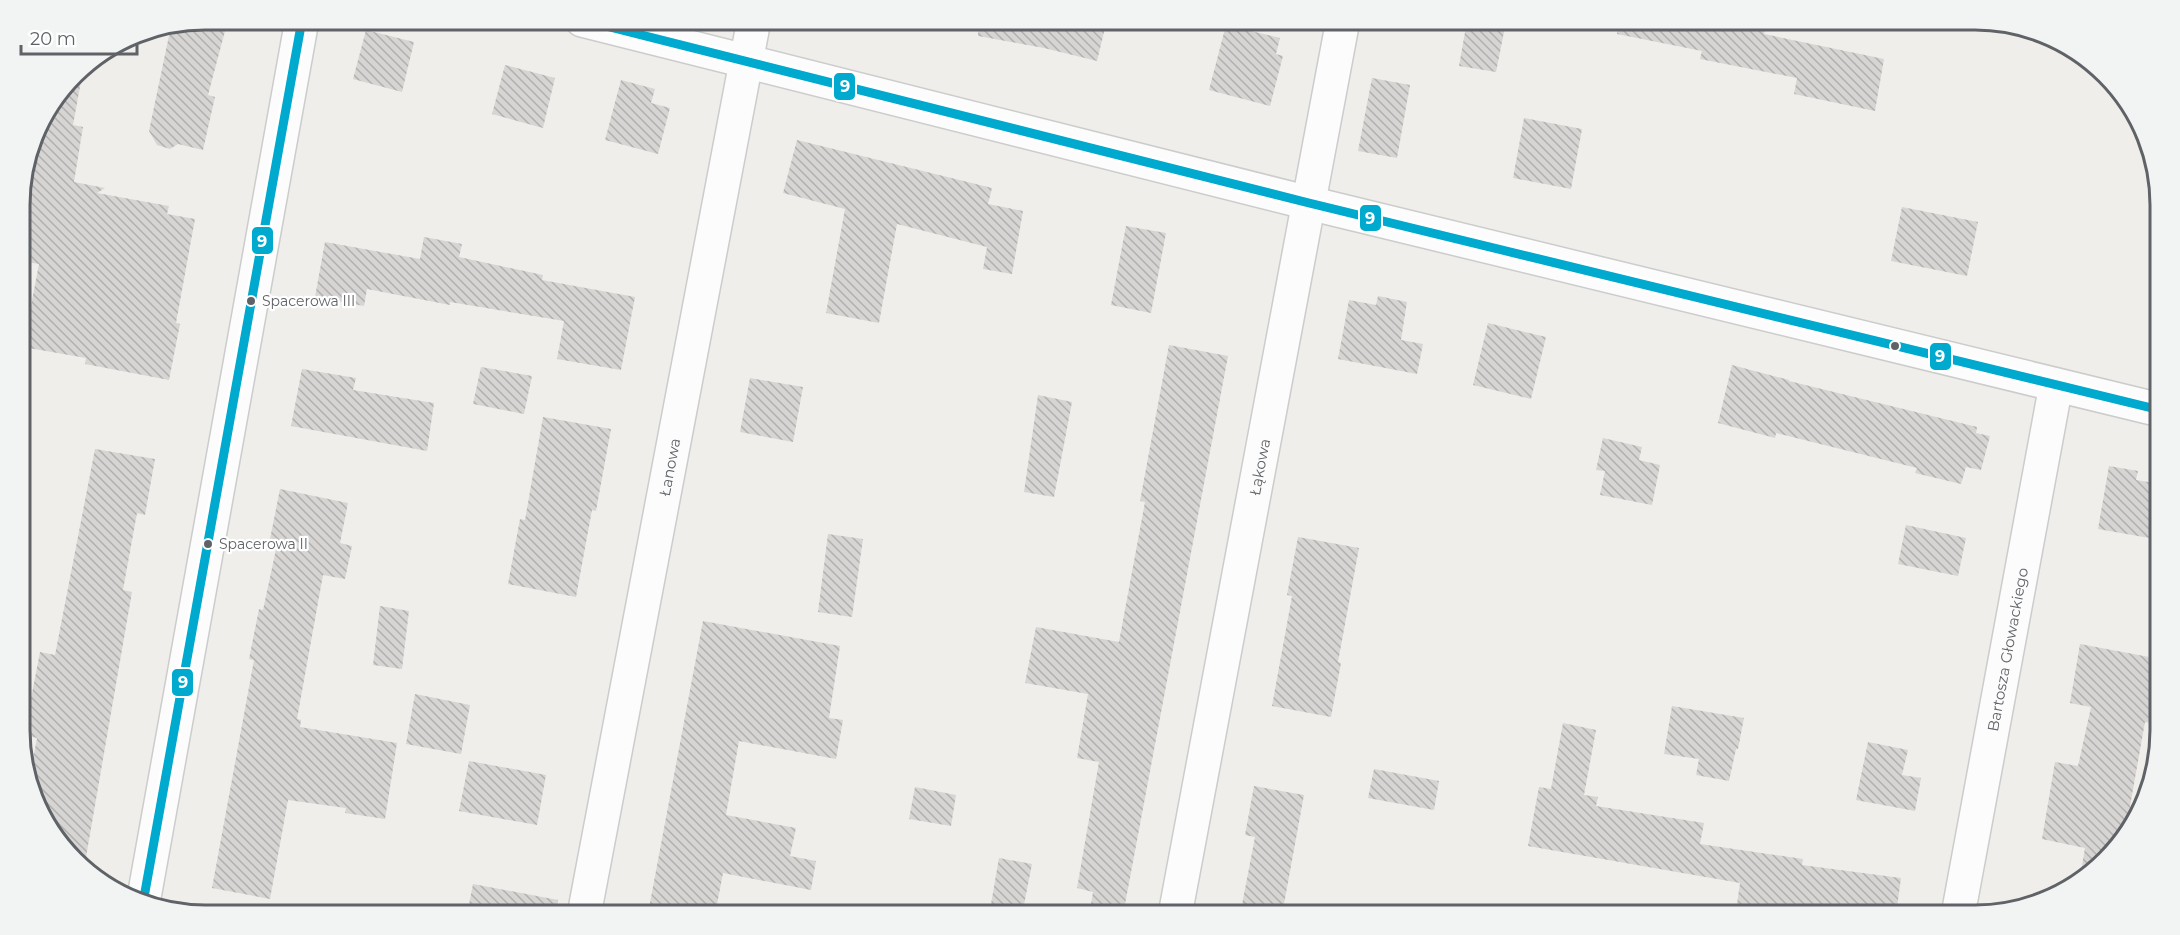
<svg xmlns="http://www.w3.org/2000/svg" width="2180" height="935" font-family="Montserrat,sans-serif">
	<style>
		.building { fill: url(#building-back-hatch) }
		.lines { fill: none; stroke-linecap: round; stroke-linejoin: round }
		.street-casing { stroke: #cbcccc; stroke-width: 36 }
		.street { stroke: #fdfcfc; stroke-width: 33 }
		.bus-1-casing { stroke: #fff; stroke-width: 14 }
		.bus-1 { stroke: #00a9ce; stroke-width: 9 }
		.bus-dot { fill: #5f6368; stroke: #fff; stroke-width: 2 }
		.labels { text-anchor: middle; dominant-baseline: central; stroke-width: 4.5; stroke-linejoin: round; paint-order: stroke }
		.bus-label { font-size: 14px; fill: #5f6368; stroke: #fff; text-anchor: start }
		.street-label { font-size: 15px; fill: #5f6368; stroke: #fff }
		.rim { fill: none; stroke: #5f6368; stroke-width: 3 }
		.line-badge { stroke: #fff; stroke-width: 2 }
		.badge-label { font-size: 16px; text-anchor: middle; font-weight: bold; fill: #fff }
	</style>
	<defs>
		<pattern id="building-back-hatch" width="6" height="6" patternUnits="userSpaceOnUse" patternTransform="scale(1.5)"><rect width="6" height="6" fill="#d6d5d3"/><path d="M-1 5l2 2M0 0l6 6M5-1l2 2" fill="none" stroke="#b1b0af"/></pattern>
	</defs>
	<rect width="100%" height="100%" fill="#efeeea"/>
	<g class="building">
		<path d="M 205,20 L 228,20 L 208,95 L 215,97 L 203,150 L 178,144 L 170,149 L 157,145 L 149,131 L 171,26 Z"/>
		<path d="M 979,20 L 1107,20 L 1097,61 L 1044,48 L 978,36 Z"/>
		<path d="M 1619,20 L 1767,20 L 1764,34 L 1884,59 L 1875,111 L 1794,94 L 1797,78 L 1700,59 L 1702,51 L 1617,34 Z"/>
		<path d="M 1467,21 L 1505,27 L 1496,72 L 1459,66 Z"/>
		<path d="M 1226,25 L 1280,38 L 1276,54 L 1283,56 L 1270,106 L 1209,90 Z"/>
		<path d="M 366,30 L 414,42 L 402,92 L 353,79 Z"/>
		<path d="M 84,65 L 73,125 L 83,127 L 74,182 L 105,188 L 97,193 L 169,206 L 167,214 L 195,219 L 176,323 L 180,324 L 169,380 L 85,364 L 86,358 L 23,347 L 39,264 L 20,261 L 20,194 L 28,196 L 43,117 Z"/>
		<path d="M 505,65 L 555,78 L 543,128 L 492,114 Z"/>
		<path d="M 1372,78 L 1410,85 L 1397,158 L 1358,151 Z"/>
		<path d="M 621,80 L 655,89 L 651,103 L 670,108 L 658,154 L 605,140 Z"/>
		<path d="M 1524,118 L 1582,129 L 1571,189 L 1513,178 Z"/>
		<path d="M 797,140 L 992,188 L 988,204 L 1023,211 L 1012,274 L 983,269 L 987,247 L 897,224 L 879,323 L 826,313 L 845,209 L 783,193 Z"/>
		<path d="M 1902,207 L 1978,222 L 1967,276 L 1891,261 Z"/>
		<path d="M 1126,226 L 1166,233 L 1151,313 L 1111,305 Z"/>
		<path d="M 424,237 L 462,244 L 459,257 L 543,275 L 542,280 L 635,297 L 621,370 L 557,359 L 564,321 L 450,302 L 450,305 L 367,289 L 364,306 L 315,297 L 325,242 L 420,259 Z"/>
		<path d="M 1378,296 L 1407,302 L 1401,340 L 1423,344 L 1417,374 L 1338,359 L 1349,300 L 1376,305 Z"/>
		<path d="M 1488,323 L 1546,337 L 1531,399 L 1473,385 Z"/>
		<path d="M 1169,345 L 1228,356 L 1123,915 L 1115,915 L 1090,910 L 1093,892 L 1077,888 L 1099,762 L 1077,758 L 1088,694 L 1025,683 L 1036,627 L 1119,642 L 1145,502 L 1140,501 Z"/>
		<path d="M 1732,365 L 1789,380 L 1789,381 L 1977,427 L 1976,433 L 1990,436 L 1981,470 L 1966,467 L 1961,484 L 1915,473 L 1917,468 L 1776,433 L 1775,438 L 1718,423 Z"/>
		<path d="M 481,367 L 532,376 L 524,414 L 473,404 Z"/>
		<path d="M 302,369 L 356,378 L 353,390 L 434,403 L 427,451 L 291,426 Z"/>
		<path d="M 750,378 L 803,387 L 793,442 L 740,432 Z"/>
		<path d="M 1038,395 L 1072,402 L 1054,497 L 1024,492 Z"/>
		<path d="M 543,417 L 611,429 L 596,511 L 592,510 L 576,597 L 508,584 L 520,519 L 525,520 Z"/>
		<path d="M 1603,438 L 1642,447 L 1639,460 L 1660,465 L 1652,505 L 1600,495 L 1605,471 L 1596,470 Z"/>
		<path d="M 95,449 L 155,459 L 145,515 L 137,513 L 123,590 L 132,592 L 85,863 L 58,843 L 30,775 L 37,738 L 24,735 L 40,652 L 55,655 Z"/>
		<path d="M 2109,466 L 2138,471 L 2136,480 L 2160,484 L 2160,508 L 2155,539 L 2098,529 Z"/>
		<path d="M 280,489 L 348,503 L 340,543 L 352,546 L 345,579 L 323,575 L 297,719 L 301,720 L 300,727 L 397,743 L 385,819 L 345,813 L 346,808 L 288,800 L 270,899 L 212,888 L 254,660 L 249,659 L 259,609 L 263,610 L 278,540 L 270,539 Z"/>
		<path d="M 1906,525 L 1966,538 L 1958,576 L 1898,564 Z"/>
		<path d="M 828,534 L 863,539 L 852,617 L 818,612 Z"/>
		<path d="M 1298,537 L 1359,548 L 1338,662 L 1341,663 L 1331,717 L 1272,706 L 1292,596 L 1287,595 Z"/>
		<path d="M 380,606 L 409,611 L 402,669 L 373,665 Z"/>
		<path d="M 703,621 L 840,646 L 829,718 L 843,720 L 836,759 L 739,741 L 726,815 L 796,828 L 790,856 L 816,861 L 811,890 L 723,873 L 715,915 L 692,915 L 649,908 Z"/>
		<path d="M 2080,644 L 2160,659 L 2160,707 L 2157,724 L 2145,722 L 2124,840 L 2079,883 L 2085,848 L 2042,839 L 2055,762 L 2078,766 L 2091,707 L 2070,703 Z"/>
		<path d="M 415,694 L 470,705 L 461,754 L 406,744 Z"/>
		<path d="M 1672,706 L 1744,718 L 1738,749 L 1736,749 L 1729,781 L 1696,775 L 1699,759 L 1664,754 Z"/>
		<path d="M 1563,723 L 1596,730 L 1584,795 L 1598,797 L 1596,806 L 1704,823 L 1700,844 L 1803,859 L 1802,865 L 1901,878 L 1896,915 L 1766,915 L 1736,911 L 1740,883 L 1528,846 L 1539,787 L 1551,789 Z"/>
		<path d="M 1868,742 L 1908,750 L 1902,775 L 1921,778 L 1915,811 L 1856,800 Z"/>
		<path d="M 469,761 L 546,775 L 537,825 L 459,811 Z"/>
		<path d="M 1374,769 L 1439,781 L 1434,810 L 1368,798 Z"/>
		<path d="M 1254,786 L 1304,795 L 1282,915 L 1240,915 L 1255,837 L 1245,835 Z"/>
		<path d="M 915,787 L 956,795 L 951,826 L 909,819 Z"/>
		<path d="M 999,858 L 1032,864 L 1023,910 L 991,904 Z"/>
		<path d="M 473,884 L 558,900 L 557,915 L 467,915 Z"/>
	</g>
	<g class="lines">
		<defs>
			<g id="street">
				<path d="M 582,20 L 1309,203 L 2160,410"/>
				<path d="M 143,903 L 302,20"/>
				<path id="s1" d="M 584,915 L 754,20"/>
				<path id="s2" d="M 1175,915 L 1343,20"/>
				<path id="s3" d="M 1958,915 L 2056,385"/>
			</g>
		</defs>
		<use href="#street" class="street-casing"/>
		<use href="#street" class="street"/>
		<defs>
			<g id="bus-1">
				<path d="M 582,20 L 1309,203 L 2160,410"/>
				<path d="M 143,903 L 302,20"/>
			</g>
		</defs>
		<use href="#bus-1" class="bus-1-casing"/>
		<use href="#bus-1" class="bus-1"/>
	</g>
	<g class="bus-dot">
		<circle cx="251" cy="301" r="5"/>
		<circle cx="1895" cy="346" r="5"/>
		<circle cx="208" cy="544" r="5"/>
	</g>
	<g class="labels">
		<g class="bus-label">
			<text x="262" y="301">Spacerowa III</text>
			<text x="219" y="544">Spacerowa II</text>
		</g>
		<g class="street-label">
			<text stroke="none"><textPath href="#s1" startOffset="456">Łanowa</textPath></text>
			<text stroke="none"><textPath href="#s2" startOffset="456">Łąkowa</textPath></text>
			<text stroke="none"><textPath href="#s3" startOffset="270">Bartosza Głowackiego</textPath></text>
		</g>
	</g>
	<path d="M0 0H2180V935H0ZM205 30H1975A175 175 0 0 1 2150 205V730A175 175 0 0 1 1975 905H205A175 175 0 0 1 30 730V205A175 175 0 0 1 205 30Z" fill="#f2f3f3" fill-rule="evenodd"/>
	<path class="rim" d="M205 30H1975A175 175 0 0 1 2150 205V730A175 175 0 0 1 1975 905H205A175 175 0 0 1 30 730V205A175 175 0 0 1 205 30Z"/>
	<g class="line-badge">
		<rect x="833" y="72" width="23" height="29" rx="6" fill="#00a9ce"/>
		<rect x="1359" y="204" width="23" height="28" rx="6" fill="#00a9ce"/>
		<rect x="251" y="226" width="23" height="29" rx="6" fill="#00a9ce"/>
		<rect x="1929" y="342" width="23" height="29" rx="6" fill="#00a9ce"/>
		<rect x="171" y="668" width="23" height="29" rx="6" fill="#00a9ce"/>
	</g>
	<g class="badge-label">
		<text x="845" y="92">9</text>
		<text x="1370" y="224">9</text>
		<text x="262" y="247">9</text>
		<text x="1940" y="362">9</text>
		<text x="183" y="688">9</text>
	</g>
	<path d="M21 45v9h116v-9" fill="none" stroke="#5f6368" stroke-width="3"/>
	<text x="30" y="45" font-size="18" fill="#5f6368" stroke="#ffffff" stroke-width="4.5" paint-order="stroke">20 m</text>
</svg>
